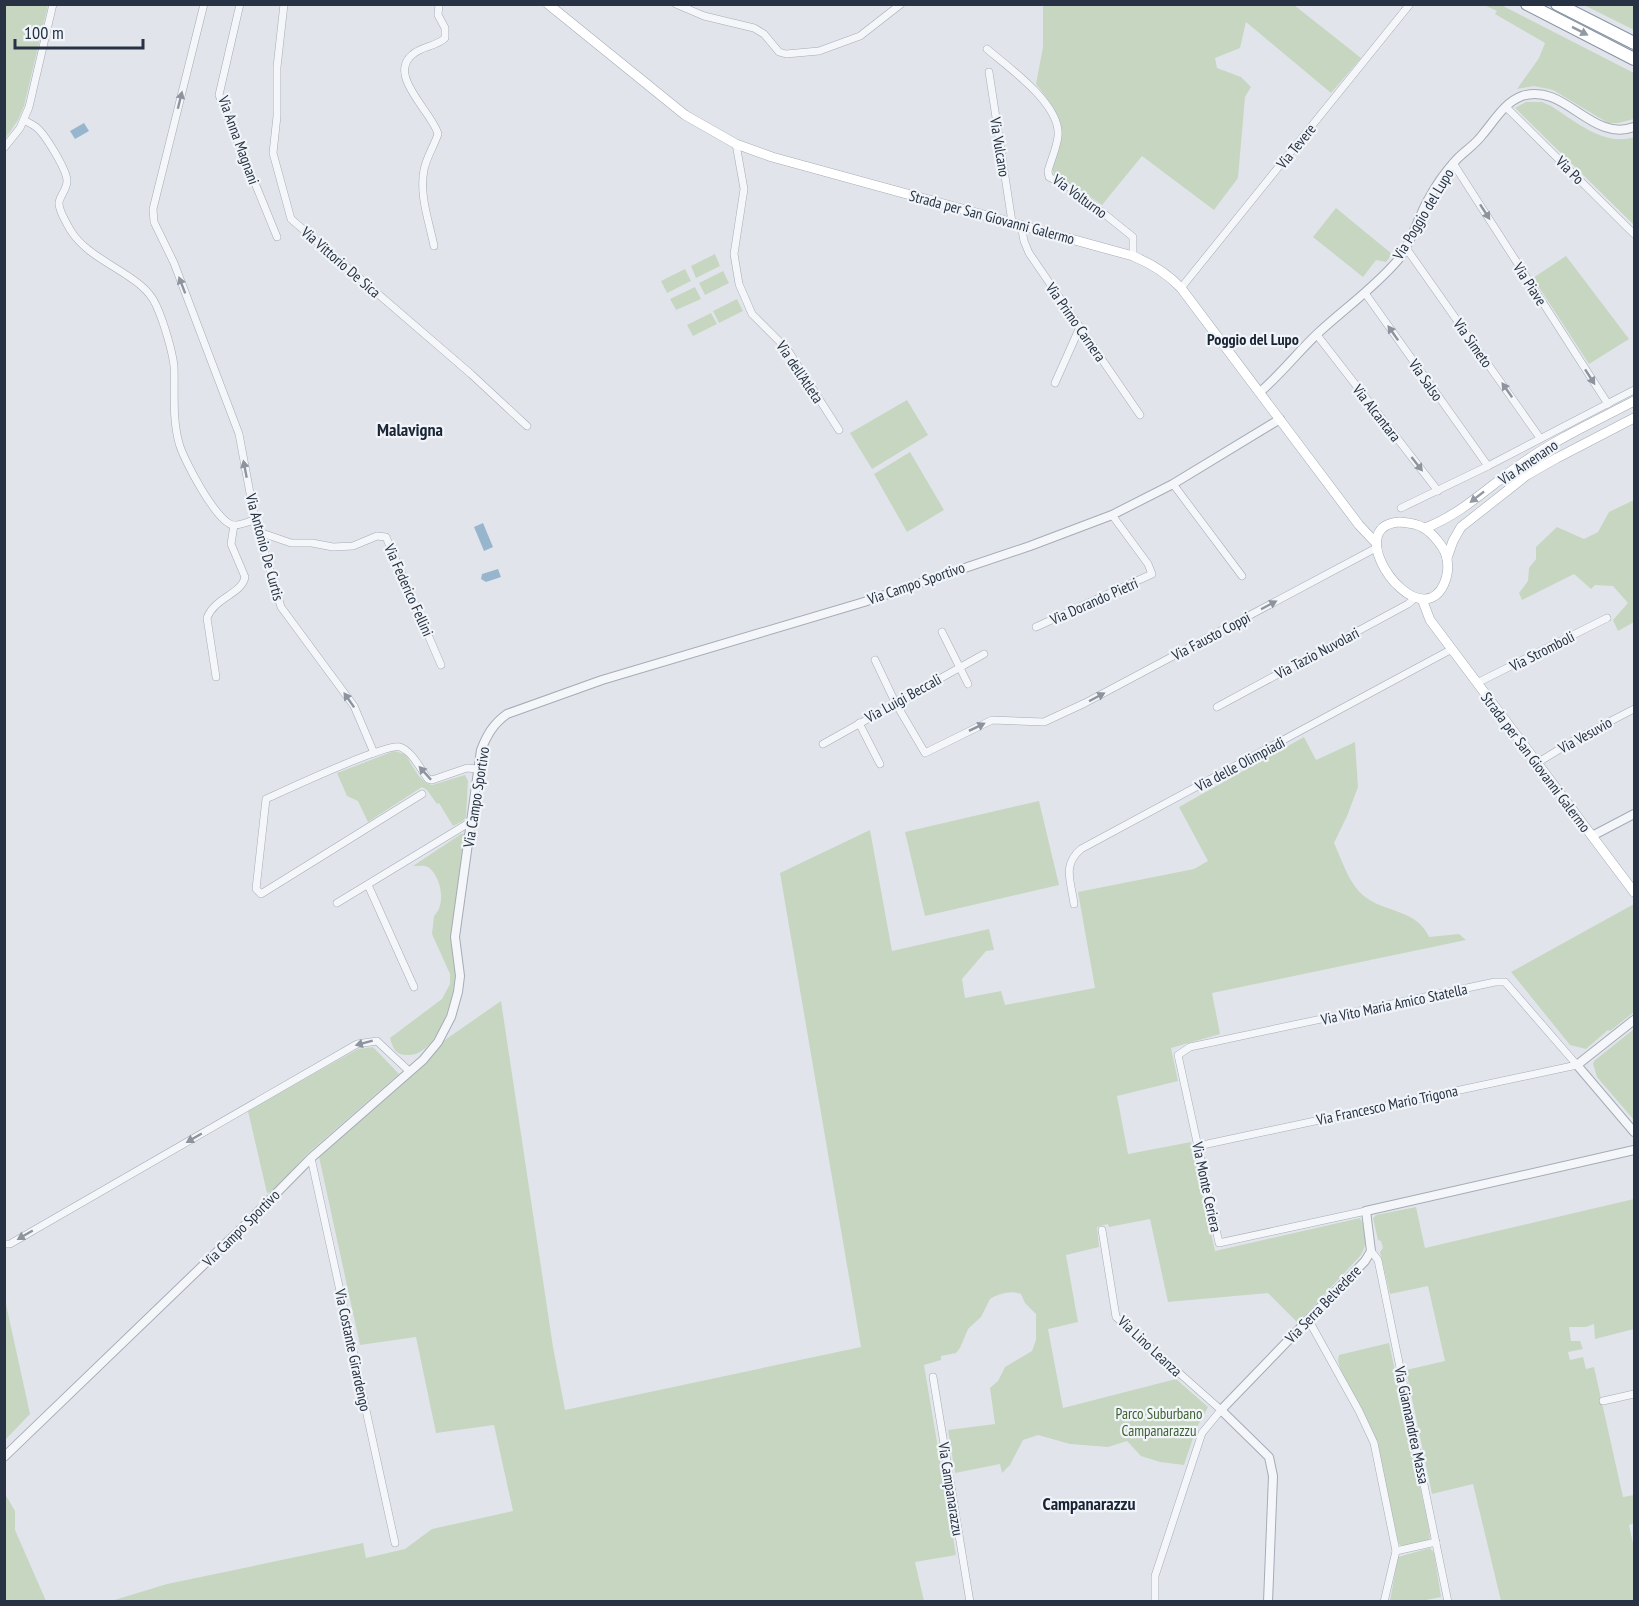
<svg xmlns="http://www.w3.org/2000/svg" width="1639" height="1606" font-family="'PT Sans Narrow',sans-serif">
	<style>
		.green { fill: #c7d6c1 }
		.water { fill: #98b5ce }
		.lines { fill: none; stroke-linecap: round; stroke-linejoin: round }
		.minor-casing { stroke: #a5acb6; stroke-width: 8 }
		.tertiary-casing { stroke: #a5acb6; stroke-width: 10 }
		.secondary-casing { stroke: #a5acb6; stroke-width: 10 }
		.motorway-casing { stroke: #8693a3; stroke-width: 14 }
		.minor { stroke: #f4f6f9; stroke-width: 7 }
		.tertiary { stroke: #f4f6f9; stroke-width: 8 }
		.secondary { stroke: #fff; stroke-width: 9 }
		.motorway { stroke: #fff; stroke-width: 12 }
		.oneway { fill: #9399a2 }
		.oneway2 { fill: #8e949e }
		.labels { text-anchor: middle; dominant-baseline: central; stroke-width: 4.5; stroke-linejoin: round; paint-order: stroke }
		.street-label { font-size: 15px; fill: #273344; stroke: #f1f4f8 }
		.park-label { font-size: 15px; fill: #3e6133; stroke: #f1f4f8 }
		.neighbourhood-label { font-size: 16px; font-weight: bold; fill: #192435; stroke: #f1f4f8 }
		.quarter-label { font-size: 18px; font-weight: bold; fill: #192435; stroke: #f1f4f8 }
	</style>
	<rect width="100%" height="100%" fill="#e1e5eb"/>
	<g class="green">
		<path d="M 5,4 L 48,5 L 24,106 L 18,120 L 5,139 Z"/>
		<path d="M 1043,5 L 1294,5 L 1361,58 L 1331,93 L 1246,22 L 1240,48 L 1215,58 L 1217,68 L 1241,77 L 1251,87 L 1245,97 L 1238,178 L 1214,210 L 1142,156 L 1102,205 L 1080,189 L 1054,175 C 1050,163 1057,155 1060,143 C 1066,123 1048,99 1036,84 L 1043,47 Z"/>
		<path d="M 1484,5 L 1501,5 L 1634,73 L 1634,119 L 1618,123 L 1608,123 L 1553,90 L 1534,86 L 1517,89 L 1539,58 L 1545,43 L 1495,14 L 1497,11 Z"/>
		<path d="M 1584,5 L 1634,5 L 1634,30 Z"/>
		<path d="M 1526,102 L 1542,102 L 1551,106 C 1575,121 1604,147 1634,137 L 1634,225 L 1515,108 Z"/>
		<path d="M 1336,208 L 1392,254 L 1386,262 L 1376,260 L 1363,277 L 1313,237 Z"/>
		<path d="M 715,254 L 720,266 L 696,278 L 691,266 Z"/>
		<path d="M 1566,256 L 1629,339 L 1589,364 L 1533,278 Z"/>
		<path d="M 685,269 L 691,281 L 667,293 L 661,281 Z"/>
		<path d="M 723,271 L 729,283 L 705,295 L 699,283 Z"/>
		<path d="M 695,287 L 701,299 L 676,310 L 670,299 Z"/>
		<path d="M 737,299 L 743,311 L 719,323 L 713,311 Z"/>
		<path d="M 711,313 L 717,324 L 693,336 L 687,325 Z"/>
		<path d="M 907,400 L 928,435 L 872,469 L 850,433 Z"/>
		<path d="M 910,452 L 944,510 L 907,532 L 874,474 Z"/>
		<path d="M 1634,500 L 1634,622 L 1618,631 L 1613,620 L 1628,603 L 1613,586 L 1595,585 L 1591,589 L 1574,574 L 1522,600 L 1519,593 L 1528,581 L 1529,568 L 1536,559 L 1536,547 L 1557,527 L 1584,539 L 1598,532 L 1609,512 Z"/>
		<path d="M 1304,737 L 1316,760 L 1355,742 L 1358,787 L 1347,816 L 1334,843 C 1342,860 1349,884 1364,896 C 1385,913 1417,909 1429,937 L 1459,934 L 1466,940 L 1212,993 L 1220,1034 L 1171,1048 L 1178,1081 L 1117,1096 L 1128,1154 L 1191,1142 L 1215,1251 L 1360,1218 C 1367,1230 1368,1243 1361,1255 L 1298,1323 L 1268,1293 L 1168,1302 L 1150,1219 L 1109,1227 L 1108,1224 L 1097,1227 L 1099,1247 L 1066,1255 L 1078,1322 L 1048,1329 L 1063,1408 L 1176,1379 L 1208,1407 L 1196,1429 L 1184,1465 L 1160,1462 L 1141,1456 L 1127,1441 L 1108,1447 L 1070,1444 L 1038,1435 L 1023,1440 L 1010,1465 L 1002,1473 L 1000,1464 L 955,1473 L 948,1430 L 995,1424 L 990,1388 L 998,1381 L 1005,1367 L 1032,1351 L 1036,1340 L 1036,1314 L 1025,1303 L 1021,1294 C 1010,1290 999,1294 990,1299 L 981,1317 L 968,1329 L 960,1348 L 956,1353 L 941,1356 L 941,1360 L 924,1365 L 956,1555 L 915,1562 L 924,1601 L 108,1602 L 167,1584 L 363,1543 L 366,1558 L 405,1549 L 432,1529 L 513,1511 L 494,1425 L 436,1433 L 416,1337 L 360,1345 L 319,1157 L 336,1140 L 424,1063 L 442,1042 L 501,1001 L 553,1347 L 565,1410 L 861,1347 L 780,873 L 870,830 L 892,951 L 989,929 L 994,950 L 986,951 L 962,979 L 965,998 L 1001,991 L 1005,1005 L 1095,988 L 1078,892 L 1194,869 L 1208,861 L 1179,807 Z"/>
		<path d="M 394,751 L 405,754 L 418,775 L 426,783 L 432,785 L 465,775 L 468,781 L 466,817 L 463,821 L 453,826 L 439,803 L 437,804 L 427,790 L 422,787 L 368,822 L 358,801 L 347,796 L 337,773 Z"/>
		<path d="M 1039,801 L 1059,885 L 925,916 L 905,832 Z"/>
		<path d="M 466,833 C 462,867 455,900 452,934 C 451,949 457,964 455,980 C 453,1002 436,1057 407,1055 C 396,1055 393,1049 390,1038 L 442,999 L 450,984 L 450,974 L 432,934 L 434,916 C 446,905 442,877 428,867 C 424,865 418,866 413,866 L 461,834 Z"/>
		<path d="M 1634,904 L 1634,1012 L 1610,1031 L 1608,1030 L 1586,1049 L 1570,1045 L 1511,972 Z"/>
		<path d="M 1634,1029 L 1634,1120 L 1597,1077 L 1593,1064 L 1594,1061 Z"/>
		<path d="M 373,1047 L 399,1074 L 306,1155 L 274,1191 L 267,1193 L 248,1111 L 358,1049 Z"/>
		<path d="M 1634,1199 L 1634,1329 L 1595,1339 L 1594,1324 L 1586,1327 L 1569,1327 L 1571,1341 L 1580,1341 L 1583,1349 L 1568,1352 L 1570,1360 L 1583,1357 L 1586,1369 L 1594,1367 L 1623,1497 L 1634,1495 L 1634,1523 L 1629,1525 L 1634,1548 L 1634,1601 L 1501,1601 L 1473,1484 L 1432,1494 L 1406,1370 L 1445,1361 L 1428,1286 L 1390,1294 L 1380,1252 L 1383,1248 L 1381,1241 L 1378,1240 L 1373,1218 L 1376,1215 L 1416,1207 L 1425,1248 Z"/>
		<path d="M 4,1295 L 30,1414 L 5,1440 L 4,1440 Z"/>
		<path d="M 1389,1343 L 1428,1524 L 1430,1538 L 1426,1542 L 1402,1546 L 1399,1544 L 1375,1441 L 1341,1371 L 1338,1361 L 1339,1355 Z"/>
		<path d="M 5,1494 L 15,1511 L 15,1530 L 46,1601 L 5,1601 Z"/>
		<path d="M 1430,1548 L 1434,1553 L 1441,1597 L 1421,1601 L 1390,1601 L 1398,1557 Z"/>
	</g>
	<g class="water">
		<path d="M 84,123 L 89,131 L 75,139 L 70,131 Z"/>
		<path d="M 483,523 L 493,547 L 484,551 L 474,527 Z"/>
		<path d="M 498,569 L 501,577 L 486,582 L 481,579 L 482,574 Z"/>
	</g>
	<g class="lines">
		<defs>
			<g id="minor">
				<path d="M 204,4 L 153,209 L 154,222 L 174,263 L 239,434 L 255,520 L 281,607 L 354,706 L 374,753"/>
				<path d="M 240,4 L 219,95 L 277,237"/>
				<path d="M 284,4 L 277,67 L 277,116 L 273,153 L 291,219 L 471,374 L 527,426"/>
				<path d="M 676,4 L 704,16 L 754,28 L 764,34 L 779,52 L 786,54 L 819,51 L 860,36 L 901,4"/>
				<path d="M 987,49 C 1008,67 1061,104 1058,136 C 1057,147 1051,160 1048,171 L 1049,177 L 1076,191 L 1133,237 L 1133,256"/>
				<path d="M 989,72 L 1012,222"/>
				<path d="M 1506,107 L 1634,234"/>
				<path d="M 24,120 C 27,122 32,124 36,127 C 45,134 67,170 67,181 C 67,189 61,194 59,202 C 58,210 67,224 71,231 C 91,263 143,274 156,305 C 163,320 172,349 174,366 C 175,391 172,418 179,443 C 183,459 217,523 233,525 C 239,526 249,521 255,520"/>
				<path d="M 736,144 L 744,189 L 734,254 L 739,284 L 752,314 L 787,349 L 839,430"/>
				<path d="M 4,148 L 20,128 L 29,107 L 53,4"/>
				<path d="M 1453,163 L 1608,404"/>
				<path d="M 1021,225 L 1024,241 L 1029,253 L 1140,415"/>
				<path d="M 434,246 C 429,221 419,195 424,170 C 426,158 434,146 438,134 C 433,113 387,76 412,55 C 421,46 436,47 445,38 L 445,28 L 438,15 L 439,4"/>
				<path d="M 1406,248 L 1540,438"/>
				<path d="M 1181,288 L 1410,4"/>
				<path d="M 1365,293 L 1488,466"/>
				<path d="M 1317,335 L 1438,491"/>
				<path d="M 1055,383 L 1080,327"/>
				<path d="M 1173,484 L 1242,576"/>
				<path d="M 1401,508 L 1488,466 L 1634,390"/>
				<path d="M 259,532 L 291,543 L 312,543 L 333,547 L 353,546 L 377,536 L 386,537 L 441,665"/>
				<path d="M 1036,627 L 1152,574 L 1148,564 L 1112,515"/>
				<path d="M 942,632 L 968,684"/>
				<path d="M 875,660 L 895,702 L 925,753 L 992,720 L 1044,722 L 1085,703 L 1376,548"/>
				<path d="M 216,677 L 207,618 C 215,597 242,594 245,577 L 231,544 L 234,525"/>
				<path d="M 1477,683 L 1607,618"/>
				<path d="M 1217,707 L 1408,604 L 1415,598"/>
				<path d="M 859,723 L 880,764"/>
				<path d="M 823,744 L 984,654"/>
				<path d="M 1537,763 L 1578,738 L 1634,709"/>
				<path d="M 422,794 L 261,894 L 256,889 L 266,799 C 286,790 386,743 400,747 C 412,751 421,770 428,779 L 432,780 L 467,768 L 477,769"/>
				<path d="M 368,885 L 414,987"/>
				<path d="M 337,903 L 472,821"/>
				<path d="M 1074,904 C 1071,881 1062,865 1081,849 L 1452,649"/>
				<path d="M 1198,1146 L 1577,1065 L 1505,982 L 1495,982 L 1190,1047 L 1178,1055 L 1219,1243 L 1366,1211"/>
				<path d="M 311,1158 L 395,1543"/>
				<path d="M 1102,1230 L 1116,1317 L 1221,1410 L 1202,1433 L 1155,1576 L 1155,1602"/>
				<path d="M 4,1244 L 10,1244 L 357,1044 L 377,1041 L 409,1071"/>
				<path d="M 1371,1251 L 1378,1260 L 1448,1602"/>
				<path d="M 1308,1319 L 1359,1411 L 1374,1443 L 1396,1551 L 1384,1602"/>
				<path d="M 933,1377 L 970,1602"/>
				<path d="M 1603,1401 L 1634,1394"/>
				<path d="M 1396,1551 L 1436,1542"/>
			</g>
			<g id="tertiary">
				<path d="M 1260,392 C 1281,374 1297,353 1317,334 C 1344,309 1374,288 1398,260 C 1412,243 1417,219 1428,200 C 1436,185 1446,171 1457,159 C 1466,150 1476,144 1483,134 C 1494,121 1505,102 1522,96 C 1565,82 1591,143 1634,127"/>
				<path d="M 1592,836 L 1634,814"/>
				<path d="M 1634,1020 L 1577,1065 L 1634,1132"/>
				<path d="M 4,1457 L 246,1224 L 311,1158 L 423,1060 L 438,1042 L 451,1017 L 458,992 L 460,976 L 455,937 L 481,750 C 487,735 493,724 507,714 L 602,680 L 864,602 L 1030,546 L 1112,515 L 1173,484 L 1280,419"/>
				<path d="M 1268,1602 L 1273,1476 L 1269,1457 L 1221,1410 L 1365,1261 L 1371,1251 L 1366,1211 L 1634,1150"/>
			</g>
			<g id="secondary">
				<path d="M 548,4 L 685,115 L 736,144 L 772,157 L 1133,256 C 1152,264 1167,273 1181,288 L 1359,525 L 1376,543"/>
				<path d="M 1400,522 C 1408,523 1415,523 1422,527 C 1432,532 1446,549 1447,559 C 1450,574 1443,598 1425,599 C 1394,601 1348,525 1400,522 Z"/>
				<path d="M 1425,528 C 1462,514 1489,486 1521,464 C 1556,439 1596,421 1634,401"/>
				<path d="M 1447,558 L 1453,541 L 1461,527 L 1527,475 L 1557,458 L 1634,418"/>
				<path d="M 1422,599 L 1430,620 L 1634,892"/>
			</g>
			<g id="motorway">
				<path d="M 1527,4 L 1634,59"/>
				<path d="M 1557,4 L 1634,43"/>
			</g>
		</defs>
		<use href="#minor" class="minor-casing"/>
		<use href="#tertiary" class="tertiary-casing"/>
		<use href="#secondary" class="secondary-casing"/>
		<use href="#motorway" class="motorway-casing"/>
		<use href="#minor" class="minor"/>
		<use href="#tertiary" class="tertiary"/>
		<use href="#secondary" class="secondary"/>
		<use href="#motorway" class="motorway"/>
	</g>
	<defs><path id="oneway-solid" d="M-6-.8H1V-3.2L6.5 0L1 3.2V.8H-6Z" transform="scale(1.5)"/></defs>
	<g class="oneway">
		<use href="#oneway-solid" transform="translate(1580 31) rotate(27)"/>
		<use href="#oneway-solid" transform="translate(1477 497) rotate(142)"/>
	</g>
	<g class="oneway2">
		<use href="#oneway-solid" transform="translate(180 100) rotate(-76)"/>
		<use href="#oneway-solid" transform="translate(1485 212) rotate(57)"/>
		<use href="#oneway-solid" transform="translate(182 285) rotate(-111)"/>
		<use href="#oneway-solid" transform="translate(1393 333) rotate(-125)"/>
		<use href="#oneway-solid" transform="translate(1590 377) rotate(57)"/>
		<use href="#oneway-solid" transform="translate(1507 390) rotate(-125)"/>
		<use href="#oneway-solid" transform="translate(1417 464) rotate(52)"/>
		<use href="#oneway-solid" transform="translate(245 469) rotate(-101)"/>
		<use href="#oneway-solid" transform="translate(1269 605) rotate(-28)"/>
		<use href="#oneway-solid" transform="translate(1097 697) rotate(-28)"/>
		<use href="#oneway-solid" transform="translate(349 700) rotate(-125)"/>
		<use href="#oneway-solid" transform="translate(977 727) rotate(-26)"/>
		<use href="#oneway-solid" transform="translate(425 773) rotate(-132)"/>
		<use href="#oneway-solid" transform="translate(364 1043) rotate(165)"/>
		<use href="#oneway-solid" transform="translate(194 1138) rotate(150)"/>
		<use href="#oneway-solid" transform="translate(25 1235) rotate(150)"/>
	</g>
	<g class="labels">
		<g class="street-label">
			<text transform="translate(239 140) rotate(70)">Via Anna Magnani</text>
			<text transform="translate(1296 146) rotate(-51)">Via Tevere</text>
			<text transform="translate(1000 147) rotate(81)">Via Vulcano</text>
			<text transform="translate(1570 170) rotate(45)">Via Po</text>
			<text transform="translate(1080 196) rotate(36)">Via Volturno</text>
			<text transform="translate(1423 214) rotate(-59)">Via Poggio del Lupo</text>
			<text transform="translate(992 217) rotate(15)">Strada per San Giovanni Galermo</text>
			<text transform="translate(341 262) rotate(41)">Via Vittorio De Sica</text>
			<text transform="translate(1530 284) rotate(57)">Via Piave</text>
			<text transform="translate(1076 322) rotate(55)">Via Primo Carnera</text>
			<text transform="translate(1473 343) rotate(55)">Via Simeto</text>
			<text transform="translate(800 372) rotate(56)">Via dell'Atleta</text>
			<text transform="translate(1426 380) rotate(55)">Via Salso</text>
			<text transform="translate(1377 413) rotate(52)">Via Alcantara</text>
			<text transform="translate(1528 462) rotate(-34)">Via Amenano</text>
			<text transform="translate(265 547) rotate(75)">Via Antonio De Curtis</text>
			<text transform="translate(916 583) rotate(-19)">Via Campo Sportivo</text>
			<text transform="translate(409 590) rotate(66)">Via Federico Fellini</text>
			<text transform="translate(1094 601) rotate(-24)">Via Dorando Pietri</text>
			<text transform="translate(1211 636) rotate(-28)">Via Fausto Coppi</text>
			<text transform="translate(1542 651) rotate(-27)">Via Stromboli</text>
			<text transform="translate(1317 653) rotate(-28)">Via Tazio Nuvolari</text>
			<text transform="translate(903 698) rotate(-29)">Via Luigi Beccali</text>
			<text transform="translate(1585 735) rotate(-29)">Via Vesuvio</text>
			<text transform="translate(1536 762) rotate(53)">Strada per San Giovanni Galermo</text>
			<text transform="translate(1240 764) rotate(-28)">Via delle Olimpiadi</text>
			<text transform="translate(476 797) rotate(-81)">Via Campo Sportivo</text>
			<text transform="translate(1394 1004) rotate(-12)">Via Vito Maria Amico Statella</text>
			<text transform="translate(1387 1105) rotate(-12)">Via Francesco Mario Trigona</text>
			<text transform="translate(1207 1187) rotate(78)">Via Monte Ceriera</text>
			<text transform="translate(241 1228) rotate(-45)">Via Campo Sportivo</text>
			<text transform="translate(1323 1304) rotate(-46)">Via Serra Belvedere</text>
			<text transform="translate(1150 1346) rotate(43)">Via Lino Leanza</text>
			<text transform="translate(353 1350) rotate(78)">Via Costante Girardengo</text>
			<text transform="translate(1412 1425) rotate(78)">Via Giannandrea Massa</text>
			<text transform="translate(951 1489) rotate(81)">Via Campanarazzu</text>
		</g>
		<g class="park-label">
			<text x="1159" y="1413">Parco Suburbano<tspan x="1159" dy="17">Campanarazzu</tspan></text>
		</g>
		<g class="neighbourhood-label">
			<text x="1253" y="339">Poggio del Lupo</text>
		</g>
		<g class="quarter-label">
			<text x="410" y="429">Malavigna</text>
			<text x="1089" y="1503">Campanarazzu</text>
		</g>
	</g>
	<rect width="1639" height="1606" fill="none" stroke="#273344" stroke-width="12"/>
	<path d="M15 39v9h128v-9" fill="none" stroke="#273344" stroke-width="3"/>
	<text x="24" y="39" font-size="18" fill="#273344" stroke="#f1f4f8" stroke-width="4.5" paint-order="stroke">100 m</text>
</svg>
